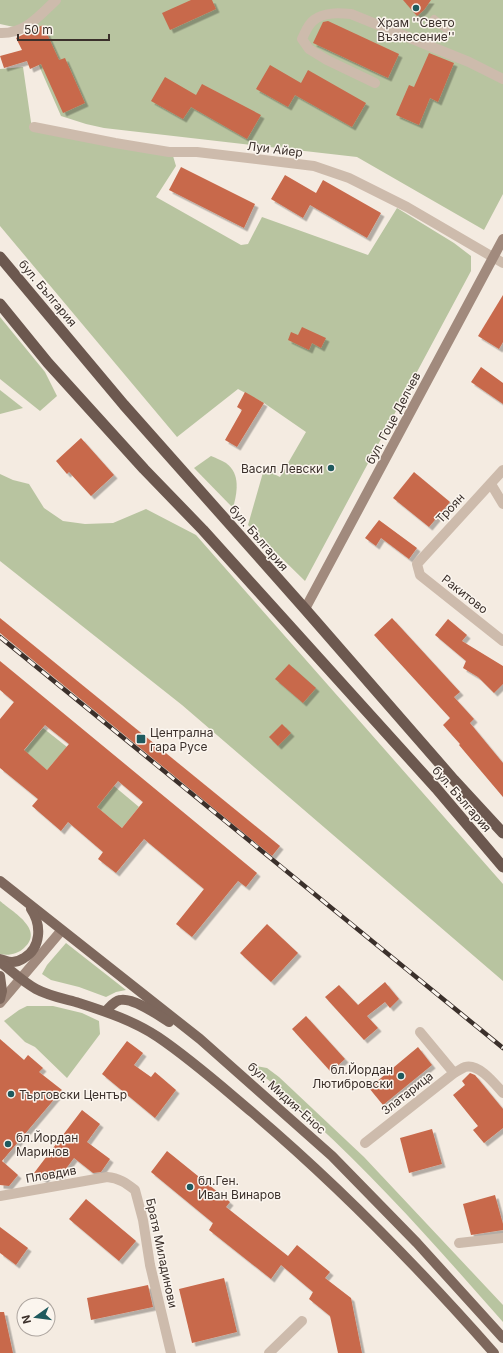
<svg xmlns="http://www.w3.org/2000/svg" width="503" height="1353" font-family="Inter,sans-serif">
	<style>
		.green { fill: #b8c4a0 }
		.building { fill: #c8694b; fill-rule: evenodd; filter: url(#shadow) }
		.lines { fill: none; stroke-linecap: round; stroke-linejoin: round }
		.pedestrian { stroke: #cdbbac; stroke-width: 8 }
		.minor { stroke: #cdbbac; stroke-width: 10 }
		.secondary { stroke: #a18a7d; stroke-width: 10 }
		.primary { stroke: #7d675c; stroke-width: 10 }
		.trunk { stroke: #6c584f; stroke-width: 11 }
		.rail-casing { stroke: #3b302b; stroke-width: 4.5 }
		.rail { stroke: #fbf5ee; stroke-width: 3; stroke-dasharray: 9; stroke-linecap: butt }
		.poi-dot { fill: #1f5a5e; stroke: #fbf5ee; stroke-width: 1.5 }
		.labels { text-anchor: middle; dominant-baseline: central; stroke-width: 3; stroke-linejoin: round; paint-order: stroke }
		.poi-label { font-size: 12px; fill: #3b302b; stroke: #fbf5ee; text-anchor: start }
		.street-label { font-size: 12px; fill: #3b302b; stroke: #fbf5ee }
	</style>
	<defs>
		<filter id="shadow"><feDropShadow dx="3.5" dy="3.5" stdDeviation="0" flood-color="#0004"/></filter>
	</defs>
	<rect width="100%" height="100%" fill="#f4ebe1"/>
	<g class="green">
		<path d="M 0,0 L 503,0 L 503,194 L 484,230 L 357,157 L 104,128 L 86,124 L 61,116 L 23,29 L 0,24 Z"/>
		<path d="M 23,67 L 32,129 L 173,156 L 176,166 L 156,197 L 241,245 L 248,244 L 262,217 L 368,255 L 397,208 L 454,243 L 471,256 L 471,271 L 305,581 L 248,525 L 264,469 L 280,477 L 306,432 L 264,403 L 238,389 L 177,437 L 0,226 L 0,69 Z"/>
		<path d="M 0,317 L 45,372 L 57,396 L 40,411 L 0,379 Z"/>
		<path d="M 0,390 L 23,408 L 0,414 Z"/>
		<path d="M 211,456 C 216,458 221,460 226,463 C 241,474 237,493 233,508 L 194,468 Z"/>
		<path d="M 0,474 L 13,480 L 29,484 L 44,508 L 63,521 L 85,524 L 113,523 L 146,509 L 196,535 L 503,884 L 503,981 L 182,705 L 0,561 Z"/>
		<path d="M 43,728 L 67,747 L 47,770 L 24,751 Z"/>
		<path d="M 114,786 L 139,807 L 122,828 L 97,807 Z"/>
		<path d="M 0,901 C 13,912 45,930 24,948 C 18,954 8,956 0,954 Z"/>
		<path d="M 66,943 L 126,990 L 116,992 L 106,997 L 79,987 L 51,980 L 42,974 L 47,965 Z"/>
		<path d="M 27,1006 L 53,1006 L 82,1013 L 99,1021 L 100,1034 L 67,1078 L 35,1047 L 25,1042 L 4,1021 L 19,1010 Z"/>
		<path d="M 256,1066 L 267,1068 L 279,1077 L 364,1157 L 503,1305 L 503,1322 C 442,1253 382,1184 314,1122 C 294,1103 275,1083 252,1068 Z"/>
	</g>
	<g class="building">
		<path d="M 191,0 L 212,0 L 216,9 L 170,30 L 162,13 Z"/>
		<path d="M 403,0 L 431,0 L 424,10 L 417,16 Z"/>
		<path d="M 328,21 L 399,54 L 388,78 L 313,43 L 323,22 Z"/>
		<path d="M 43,25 L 59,60 L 65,58 L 85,103 L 63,113 L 41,64 L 30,69 L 27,61 L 4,68 L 0,56 L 22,50 L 16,38 Z"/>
		<path d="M 429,53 L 454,63 L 438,102 L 430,98 L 419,125 L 396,115 L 409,85 L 414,87 Z"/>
		<path d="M 270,65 L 301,83 L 308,70 L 366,103 L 352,127 L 295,95 L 288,107 L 256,89 Z"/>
		<path d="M 165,77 L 196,95 L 202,84 L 261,115 L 247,139 L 191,107 L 183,119 L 151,101 Z"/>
		<path d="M 181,167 L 255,204 L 244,228 L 169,190 Z"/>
		<path d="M 285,175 L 316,193 L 323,180 L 381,213 L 367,238 L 310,205 L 303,218 L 271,199 Z"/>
		<path d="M 503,295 L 503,342 L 499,349 L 478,336 Z"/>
		<path d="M 302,327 L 326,338 L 321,348 L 312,343 L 309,350 L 288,340 L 291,332 L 298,335 Z"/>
		<path d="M 481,367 L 503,383 L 503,404 L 471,382 Z"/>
		<path d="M 245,392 L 264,403 L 237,447 L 225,440 L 242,410 L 237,407 Z"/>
		<path d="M 81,438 L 114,475 L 91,496 L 69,472 L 67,474 L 56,461 Z"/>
		<path d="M 414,472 L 450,502 L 429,527 L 393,498 Z"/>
		<path d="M 379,520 L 417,548 L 409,559 L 381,538 L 376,546 L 365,538 Z"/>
		<path d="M 0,618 L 280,846 L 272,856 L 0,633 Z"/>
		<path d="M 392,618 L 460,692 L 454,697 L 474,719 L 470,723 L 503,763 L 503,797 L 459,745 L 460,744 L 443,725 L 450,718 L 374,635 Z"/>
		<path d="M 448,619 L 467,635 L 462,641 L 503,666 L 503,684 L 494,693 L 478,677 L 463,668 L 466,661 L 435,635 Z"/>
		<path d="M 0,661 L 257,873 L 246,887 L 238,881 L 192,937 L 176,924 L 204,889 L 144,839 L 116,873 L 98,859 L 103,852 L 68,822 L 61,831 L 32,806 L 38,799 L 0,768 L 0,719 L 14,702 L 0,690 ZM 45,725 L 69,744 L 47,770 L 24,750 ZM 118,781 L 143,802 L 122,828 L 97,807 Z"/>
		<path d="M 289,664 L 316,688 L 303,703 L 275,679 Z"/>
		<path d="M 282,724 L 291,733 L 278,746 L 269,737 Z"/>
		<path d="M 267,924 L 298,953 L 271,982 L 240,953 Z"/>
		<path d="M 385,982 L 399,999 L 390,1008 L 385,1002 L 367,1016 L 378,1028 L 364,1040 L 325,997 L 339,985 L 358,1005 Z"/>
		<path d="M 306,1016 L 345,1059 L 331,1072 L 292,1029 Z"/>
		<path d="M 0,1039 L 24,1060 L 28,1055 L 43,1068 L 39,1072 L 62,1090 L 2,1161 L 18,1175 L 9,1186 L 0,1185 Z"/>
		<path d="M 127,1041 L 143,1053 L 134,1065 L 151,1077 L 155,1072 L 176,1090 L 155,1118 L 102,1074 Z"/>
		<path d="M 418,1047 L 432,1065 L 383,1105 L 369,1088 Z"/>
		<path d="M 470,1073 L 475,1075 L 503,1109 L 503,1128 L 484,1143 L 473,1130 L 478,1126 L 453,1095 L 465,1085 L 462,1081 Z"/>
		<path d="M 82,1110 L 100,1124 L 87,1142 L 110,1159 L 101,1172 L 93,1173 L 74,1158 L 59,1178 L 51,1172 L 44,1180 L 34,1173 Z"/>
		<path d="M 432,1129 L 442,1164 L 409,1173 L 400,1138 Z"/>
		<path d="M 167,1151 L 230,1202 L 226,1207 L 288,1256 L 297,1245 L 330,1272 L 325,1278 L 351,1298 L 362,1353 L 338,1353 L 330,1316 L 309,1299 L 313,1292 L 281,1265 L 271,1279 L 209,1230 L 213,1223 L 151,1172 Z"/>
		<path d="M 495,1195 L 503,1224 L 503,1230 L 471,1235 L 463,1204 Z"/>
		<path d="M 86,1199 L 136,1241 L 119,1261 L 69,1219 Z"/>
		<path d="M 0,1227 L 28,1248 L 16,1265 L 0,1253 Z"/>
		<path d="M 224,1278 L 237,1332 L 192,1343 L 179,1289 Z"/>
		<path d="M 148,1285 L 153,1307 L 91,1320 L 87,1298 Z"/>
		<path d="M 0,1312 L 4,1312 L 13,1353 L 0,1353 Z"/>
	</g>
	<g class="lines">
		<path class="pedestrian" d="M 434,19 L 446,29"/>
		<g class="minor">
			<path d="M 0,33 C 25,34 39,16 56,0"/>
			<path d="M 375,83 L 327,60 L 309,49 L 302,39 C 305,33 308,24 314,20 C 324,12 339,13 351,14 L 469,62 L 503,79"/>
			<path d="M 34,127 L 115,143 L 169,152 L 197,152 L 314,166 L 349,178 L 407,207 L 503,263"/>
			<path d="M 503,470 L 417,564 L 420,575 L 503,641"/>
			<path d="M 491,484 L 503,504"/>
			<path d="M 420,1032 L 454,1073"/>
			<path d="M 365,1143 L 454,1073 C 458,1071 462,1068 465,1067 C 479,1063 495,1084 503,1093"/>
			<path d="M 0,1196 L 107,1177 C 119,1178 126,1183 135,1190 L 143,1220 L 150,1265 L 171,1353"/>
			<path d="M 459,1243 L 503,1238"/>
			<path d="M 269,1353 L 302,1321"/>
		</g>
		<g class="secondary">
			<path d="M 305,609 L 503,239"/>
			<path d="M 0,1003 L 61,931"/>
		</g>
		<g class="primary">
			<path d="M 0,881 L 200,1039 L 332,1156 L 417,1243 L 503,1338"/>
			<path d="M 0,959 C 4,960 8,962 12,962 C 16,962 21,960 24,958 C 41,948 42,925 31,909"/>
			<path d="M 0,962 C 12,971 23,982 36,989 C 49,996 65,999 79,1003 C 107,1012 134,1021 158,1037 C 192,1060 222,1087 253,1113 C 340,1187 419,1268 494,1353"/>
			<path d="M 0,976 L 2,991 L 0,999"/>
			<path d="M 106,1011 C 110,1007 114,1001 120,1000 C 133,997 158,1015 169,1022"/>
		</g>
		<g class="trunk">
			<path d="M 0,257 L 124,405 L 305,609 L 454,780 L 503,833"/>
			<path d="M 0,304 L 48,363 L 144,469 L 203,530 L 436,788 L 503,867"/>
		</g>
		<defs>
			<path id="rail" d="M 0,637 L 503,1048"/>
		</defs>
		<use href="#rail" class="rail-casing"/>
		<use href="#rail" class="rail"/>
	</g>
	<g class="poi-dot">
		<circle cx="416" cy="8" r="4"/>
		<circle cx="331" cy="468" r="4"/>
		<rect x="136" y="734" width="10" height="10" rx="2"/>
		<circle cx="401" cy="1076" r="4"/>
		<circle cx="11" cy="1094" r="4"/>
		<circle cx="8" cy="1144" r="4"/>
		<circle cx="190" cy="1187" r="4"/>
	</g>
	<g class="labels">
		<g class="poi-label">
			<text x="416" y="22" text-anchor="middle">Храм ''Свето<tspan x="416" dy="14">Възнесение''</tspan></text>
			<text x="323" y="468" text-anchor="end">Васил Левски</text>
			<text x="150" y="732">Централна<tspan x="150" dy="14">гара Русе</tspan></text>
			<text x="393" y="1069" text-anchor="end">бл.Йордан<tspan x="393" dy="14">Лютибровски</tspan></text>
			<text x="19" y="1094">Търговски Център</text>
			<text x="16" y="1137">бл.Йордан<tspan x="16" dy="14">Маринов</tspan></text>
			<text x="198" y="1180">бл.Ген.<tspan x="198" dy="14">Иван Винаров</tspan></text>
		</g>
		<g class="street-label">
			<text transform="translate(275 149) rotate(7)">Луи Айер</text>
			<text transform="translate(48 293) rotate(50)">бул. България</text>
			<text transform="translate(393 418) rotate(-62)">бул. Гоце Делчев</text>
			<text transform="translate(450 508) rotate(-47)">Троян</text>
			<text transform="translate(259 538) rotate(49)">бул. България</text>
			<text transform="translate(465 594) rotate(38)">Ракитово</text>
			<text transform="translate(462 799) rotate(49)">бул. България</text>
			<text transform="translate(407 1093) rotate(-38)">Златарица</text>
			<text transform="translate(287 1098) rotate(42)">бул. Мидия-Енос</text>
			<text transform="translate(51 1174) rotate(-10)">Пловдив</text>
			<text transform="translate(162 1253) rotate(78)">Братя Миладинови</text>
		</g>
	</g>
	<g transform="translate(36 1317) rotate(256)"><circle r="19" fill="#fbf5ee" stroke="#aea6a0"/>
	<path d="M0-3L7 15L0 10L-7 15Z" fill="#1f5a5e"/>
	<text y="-6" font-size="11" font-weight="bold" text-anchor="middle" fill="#3b302b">N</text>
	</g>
	<path d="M18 34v6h91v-6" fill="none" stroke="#3b302b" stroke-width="2"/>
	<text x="24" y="34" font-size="12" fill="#3b302b" stroke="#fbf5ee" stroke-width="3" paint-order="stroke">50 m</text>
</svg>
